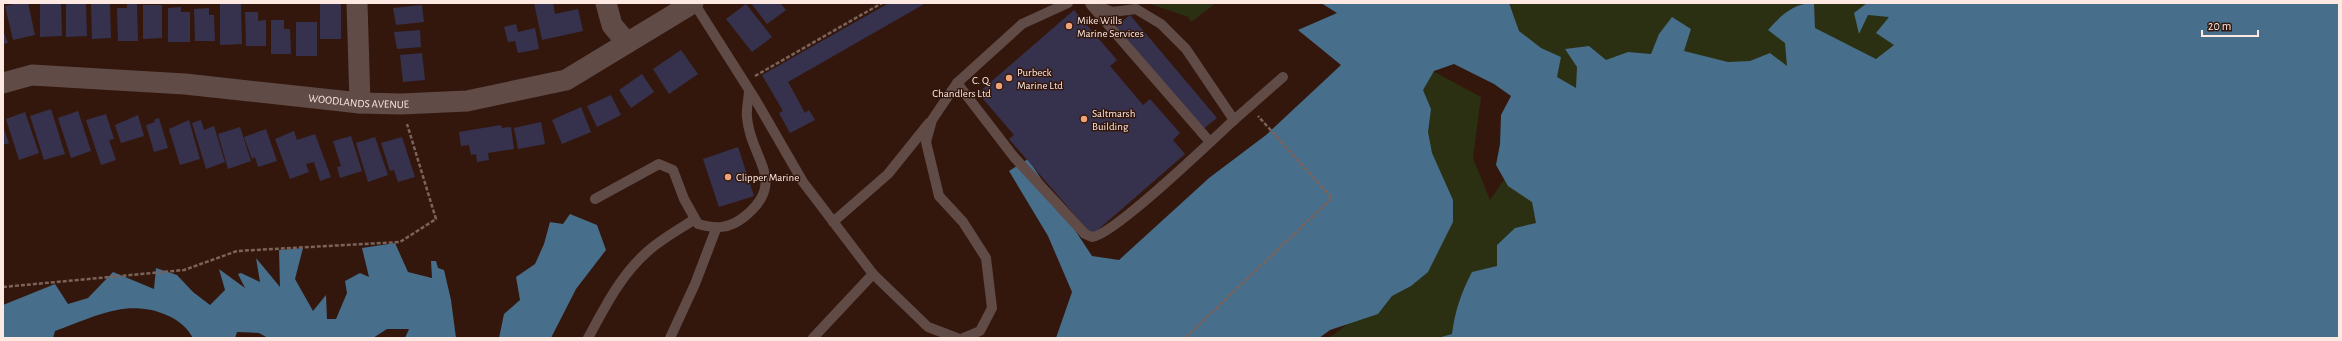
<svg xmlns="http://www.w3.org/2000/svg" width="2342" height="341" font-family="'Alegreya Sans',sans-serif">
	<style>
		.green { fill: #2b3013 }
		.water { fill: #476e8b }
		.building { fill: #36324e }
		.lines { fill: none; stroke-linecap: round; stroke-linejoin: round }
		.path { stroke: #7c635a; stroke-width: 2.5; stroke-dasharray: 4 2; stroke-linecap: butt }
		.service { stroke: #604b47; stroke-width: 10 }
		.minor { stroke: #604b47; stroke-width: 21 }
		.poi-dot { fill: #efa378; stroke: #33170d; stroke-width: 1.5 }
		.labels { text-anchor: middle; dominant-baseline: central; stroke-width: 3; stroke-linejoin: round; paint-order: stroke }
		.poi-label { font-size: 11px; fill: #fde9e1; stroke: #33170d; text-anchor: start }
		.street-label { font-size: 11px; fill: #fde9e1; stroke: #33170d }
	</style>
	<rect width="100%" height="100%" fill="#33170d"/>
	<g class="green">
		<path d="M 1148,3 L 1216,3 L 1191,22 L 1188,17 Z"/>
		<path d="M 1497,3 L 1959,3 L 1904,338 L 1327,338 L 1335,334 L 1427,258 L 1404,101 L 1427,68 L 1481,97 L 1473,158 L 1490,200 L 1517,161 L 1557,91 Z"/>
	</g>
	<g class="water">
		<path d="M 1321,3 L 1509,3 L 1519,31 L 1541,48 L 1561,57 L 1557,77 L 1576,88 L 1577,67 L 1565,49 L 1589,46 L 1606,60 L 1628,52 L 1651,54 L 1659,34 L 1672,17 L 1691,29 L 1684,51 L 1728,62 L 1750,61 L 1770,53 L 1787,66 L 1785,43 L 1768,30 C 1781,15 1794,3 1814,3 L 1815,28 L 1876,59 L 1894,45 L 1876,33 L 1889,17 L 1868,15 L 1859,34 L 1854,13 L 1867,3 L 2339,3 L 2339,338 L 1438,338 L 1452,334 C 1455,311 1461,293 1472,272 L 1497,266 L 1497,245 L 1515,228 L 1536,223 L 1532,202 L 1508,186 L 1496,165 L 1500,144 L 1501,115 L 1511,96 L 1494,84 L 1454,64 L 1434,71 L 1423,90 L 1431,109 L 1428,132 L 1432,153 L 1453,200 L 1453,222 L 1428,272 L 1411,286 L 1392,296 L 1378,314 L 1330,330 L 1319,338 L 1056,338 L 1072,292 L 1048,236 L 1009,171 L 1028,159 L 1092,256 L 1119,260 L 1209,178 L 1266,135 L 1341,65 L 1298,30 L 1337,13 Z"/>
		<path d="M 570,214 L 597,225 L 606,250 L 576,289 L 551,338 L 499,338 L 504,314 L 520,300 L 516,277 L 535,264 L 544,244 L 550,222 L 563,224 Z"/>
		<path d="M 395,243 L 408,272 L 432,278 L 431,261 L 436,261 L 438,268 L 444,270 L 451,300 L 456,338 L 405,338 L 409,329 L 387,329 L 373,338 L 268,338 L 259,333 L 237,332 L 235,338 L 193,338 C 180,313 143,304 117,310 C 96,314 75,324 55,331 L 53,338 L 3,338 L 3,305 L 55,284 L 68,304 L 88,298 L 113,272 L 154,289 L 156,268 L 177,275 L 193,292 L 210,305 L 225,290 L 219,269 L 245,288 L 238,274 L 241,273 L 260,282 L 256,258 L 280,287 L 279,250 L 303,248 L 295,279 L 313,311 L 326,295 L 327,319 L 336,319 L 347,293 L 345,281 L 360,273 L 369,277 L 362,248 Z"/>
	</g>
	<g class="building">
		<path d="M 18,3 L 28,3 L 35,35 L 13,40 L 5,6 Z"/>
		<path d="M 40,3 L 61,3 L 62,36 L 40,37 Z"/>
		<path d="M 66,3 L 86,3 L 87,36 L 66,37 Z"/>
		<path d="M 91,3 L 110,3 L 111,38 L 92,39 Z"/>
		<path d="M 127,3 L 137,3 L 138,41 L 118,41 L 117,8 L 127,8 Z"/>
		<path d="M 220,3 L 241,3 L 242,44 L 220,45 Z"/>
		<rect x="320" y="3" width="21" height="36"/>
		<path d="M 534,3 L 553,3 L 555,14 L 578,9 L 583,31 L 542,40 Z"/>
		<path d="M 751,3 L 780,3 L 786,10 L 767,24 Z"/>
		<path d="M 889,3 L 926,3 L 788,82 L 805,113 L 809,110 L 815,120 L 790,133 L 779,113 L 783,111 L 762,75 Z"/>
		<path d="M 746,4 L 772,37 L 752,52 L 726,19 Z"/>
		<path d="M 143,5 L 162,5 L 162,38 L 143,39 Z"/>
		<path d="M 422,5 L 424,22 L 396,25 L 393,8 Z"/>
		<path d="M 181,7 L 181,12 L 190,12 L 190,42 L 168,42 L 168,8 Z"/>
		<path d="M 209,8 L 209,15 L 214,15 L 215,41 L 195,41 L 194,9 Z"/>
		<path d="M 1074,10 L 1117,60 L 1110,66 L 1143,105 L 1150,99 L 1180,133 L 1173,140 L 1185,154 L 1092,235 L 1009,139 L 1014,135 L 978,93 Z"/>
		<path d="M 245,12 L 258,12 L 258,21 L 266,20 L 266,46 L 246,46 Z"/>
		<path d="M 1130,15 L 1217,118 L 1203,129 L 1116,26 Z"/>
		<path d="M 271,20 L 284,20 L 284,29 L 290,29 L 291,54 L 271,54 Z"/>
		<rect x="296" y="22" width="21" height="34"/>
		<path d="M 516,24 L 518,32 L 535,28 L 539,49 L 518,53 L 515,41 L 508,42 L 504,27 Z"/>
		<path d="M 420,30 L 421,47 L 397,49 L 394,32 Z"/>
		<path d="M 3,31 L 8,43 L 3,44 Z"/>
		<path d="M 681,50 L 698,74 L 669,94 L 653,69 Z"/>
		<path d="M 422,53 L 425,80 L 403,82 L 400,55 Z"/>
		<path d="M 642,74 L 654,92 L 631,108 L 619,90 Z"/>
		<path d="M 611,95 L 621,115 L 597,127 L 587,106 Z"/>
		<path d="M 581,107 L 591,132 L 562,144 L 552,120 Z"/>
		<path d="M 51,109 L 65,154 L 44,160 L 30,116 Z"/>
		<path d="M 78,111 L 91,151 L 71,158 L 58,118 Z"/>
		<path d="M 25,112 L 39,153 L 19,160 L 6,119 Z"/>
		<path d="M 106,114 L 114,139 L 109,140 L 116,160 L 101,165 L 86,120 Z"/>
		<path d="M 138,115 L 144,136 L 121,143 L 115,125 Z"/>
		<path d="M 159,118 L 168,148 L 154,152 L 146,125 L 155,122 L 154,120 Z"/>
		<path d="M 189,120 L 200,159 L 180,165 L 169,129 Z"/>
		<path d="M 201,120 L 204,130 L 214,126 L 225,162 L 206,169 L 192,123 Z"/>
		<path d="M 541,122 L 545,144 L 518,149 L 514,128 Z"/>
		<path d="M 501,125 L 502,128 L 511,127 L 514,149 L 488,153 L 489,160 L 477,162 L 476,154 L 471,155 L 469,145 L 461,146 L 459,132 Z"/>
		<path d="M 3,127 L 9,143 L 3,145 Z"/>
		<path d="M 240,127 L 251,161 L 228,169 L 218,134 Z"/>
		<path d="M 266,129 L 277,161 L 258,167 L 255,157 L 252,159 L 244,137 Z"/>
		<path d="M 294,131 L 297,140 L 315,134 L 331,177 L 320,181 L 314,162 L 306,164 L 309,172 L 290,179 L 275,139 Z"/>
		<path d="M 351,136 L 362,171 L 340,178 L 337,167 L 341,166 L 333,141 Z"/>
		<path d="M 375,137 L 388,175 L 368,182 L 356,143 Z"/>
		<path d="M 402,137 L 415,177 L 398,182 L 394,170 L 390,171 L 381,143 Z"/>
		<path d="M 738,147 L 754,196 L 719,207 L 703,159 Z"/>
	</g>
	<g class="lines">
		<g class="path">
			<path d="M 755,76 L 882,3"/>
			<path d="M 3,287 L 184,270 L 237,251 L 400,242 L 436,219 L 407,124"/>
			<path d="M 1185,338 L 1332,198 L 1258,116"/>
		</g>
		<g class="service">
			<path d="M 694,3 L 755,99 L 803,182 L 873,274 L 813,338"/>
			<path d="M 1090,3 L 1112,12 L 1136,9 L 1161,24 L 1186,49 L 1234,120 L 1283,77"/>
			<path d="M 1091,5 L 1210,142"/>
			<path d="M 957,83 L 1014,157 L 1085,234 L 1092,237 C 1114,235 1212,140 1234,120"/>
			<path d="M 595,199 L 659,164 L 673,170 L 684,199 L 698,224 C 716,229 729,229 744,217 C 789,181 750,159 747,117 C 746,109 749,98 749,90"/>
			<path d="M 833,222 L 888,174 L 929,123"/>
			<path d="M 873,274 L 928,327 L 957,338"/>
			<path d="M 588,338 C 605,307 620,276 647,252 C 661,239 680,229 695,219"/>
			<path d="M 670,338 L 695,284 L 716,229"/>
			<path d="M 963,338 L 980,331 L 992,308 L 986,258 L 963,222 L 939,196 L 926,142 L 932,120 L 957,83 L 1022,24 L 1068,3"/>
		</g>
		<g class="minor">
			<path d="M 357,3 L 360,103"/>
			<path d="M 606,3 L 612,25 L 627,43"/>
			<path id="s1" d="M 3,83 L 32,75 L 185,84 L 360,103 L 401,104 L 467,101 L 566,80 L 693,3"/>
		</g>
	</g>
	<g class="poi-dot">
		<circle cx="1069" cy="26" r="4"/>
		<circle cx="1009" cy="78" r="4"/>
		<circle cx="999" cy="86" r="4"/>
		<circle cx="1084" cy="119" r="4"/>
		<circle cx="728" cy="177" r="4"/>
	</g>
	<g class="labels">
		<g class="poi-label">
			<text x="1077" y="20">Mike Wills<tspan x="1077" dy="13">Marine Services</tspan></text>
			<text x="1017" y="72">Purbeck<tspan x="1017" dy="13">Marine Ltd</tspan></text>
			<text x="991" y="80" text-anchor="end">C. Q.<tspan x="991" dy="13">Chandlers Ltd</tspan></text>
			<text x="1092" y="113">Saltmarsh<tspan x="1092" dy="13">Building</tspan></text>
			<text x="736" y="177">Clipper Marine</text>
		</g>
		<g class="street-label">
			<text stroke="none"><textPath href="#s1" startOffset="358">WOODLANDS AVENUE</textPath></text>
		</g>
	</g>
	<rect width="2342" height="341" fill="none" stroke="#fde9e1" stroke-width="8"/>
	<path d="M2202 30v6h56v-6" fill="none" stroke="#fde9e1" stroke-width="2"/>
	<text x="2208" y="30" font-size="12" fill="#fde9e1" stroke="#33170d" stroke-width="3" paint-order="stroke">20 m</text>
</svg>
